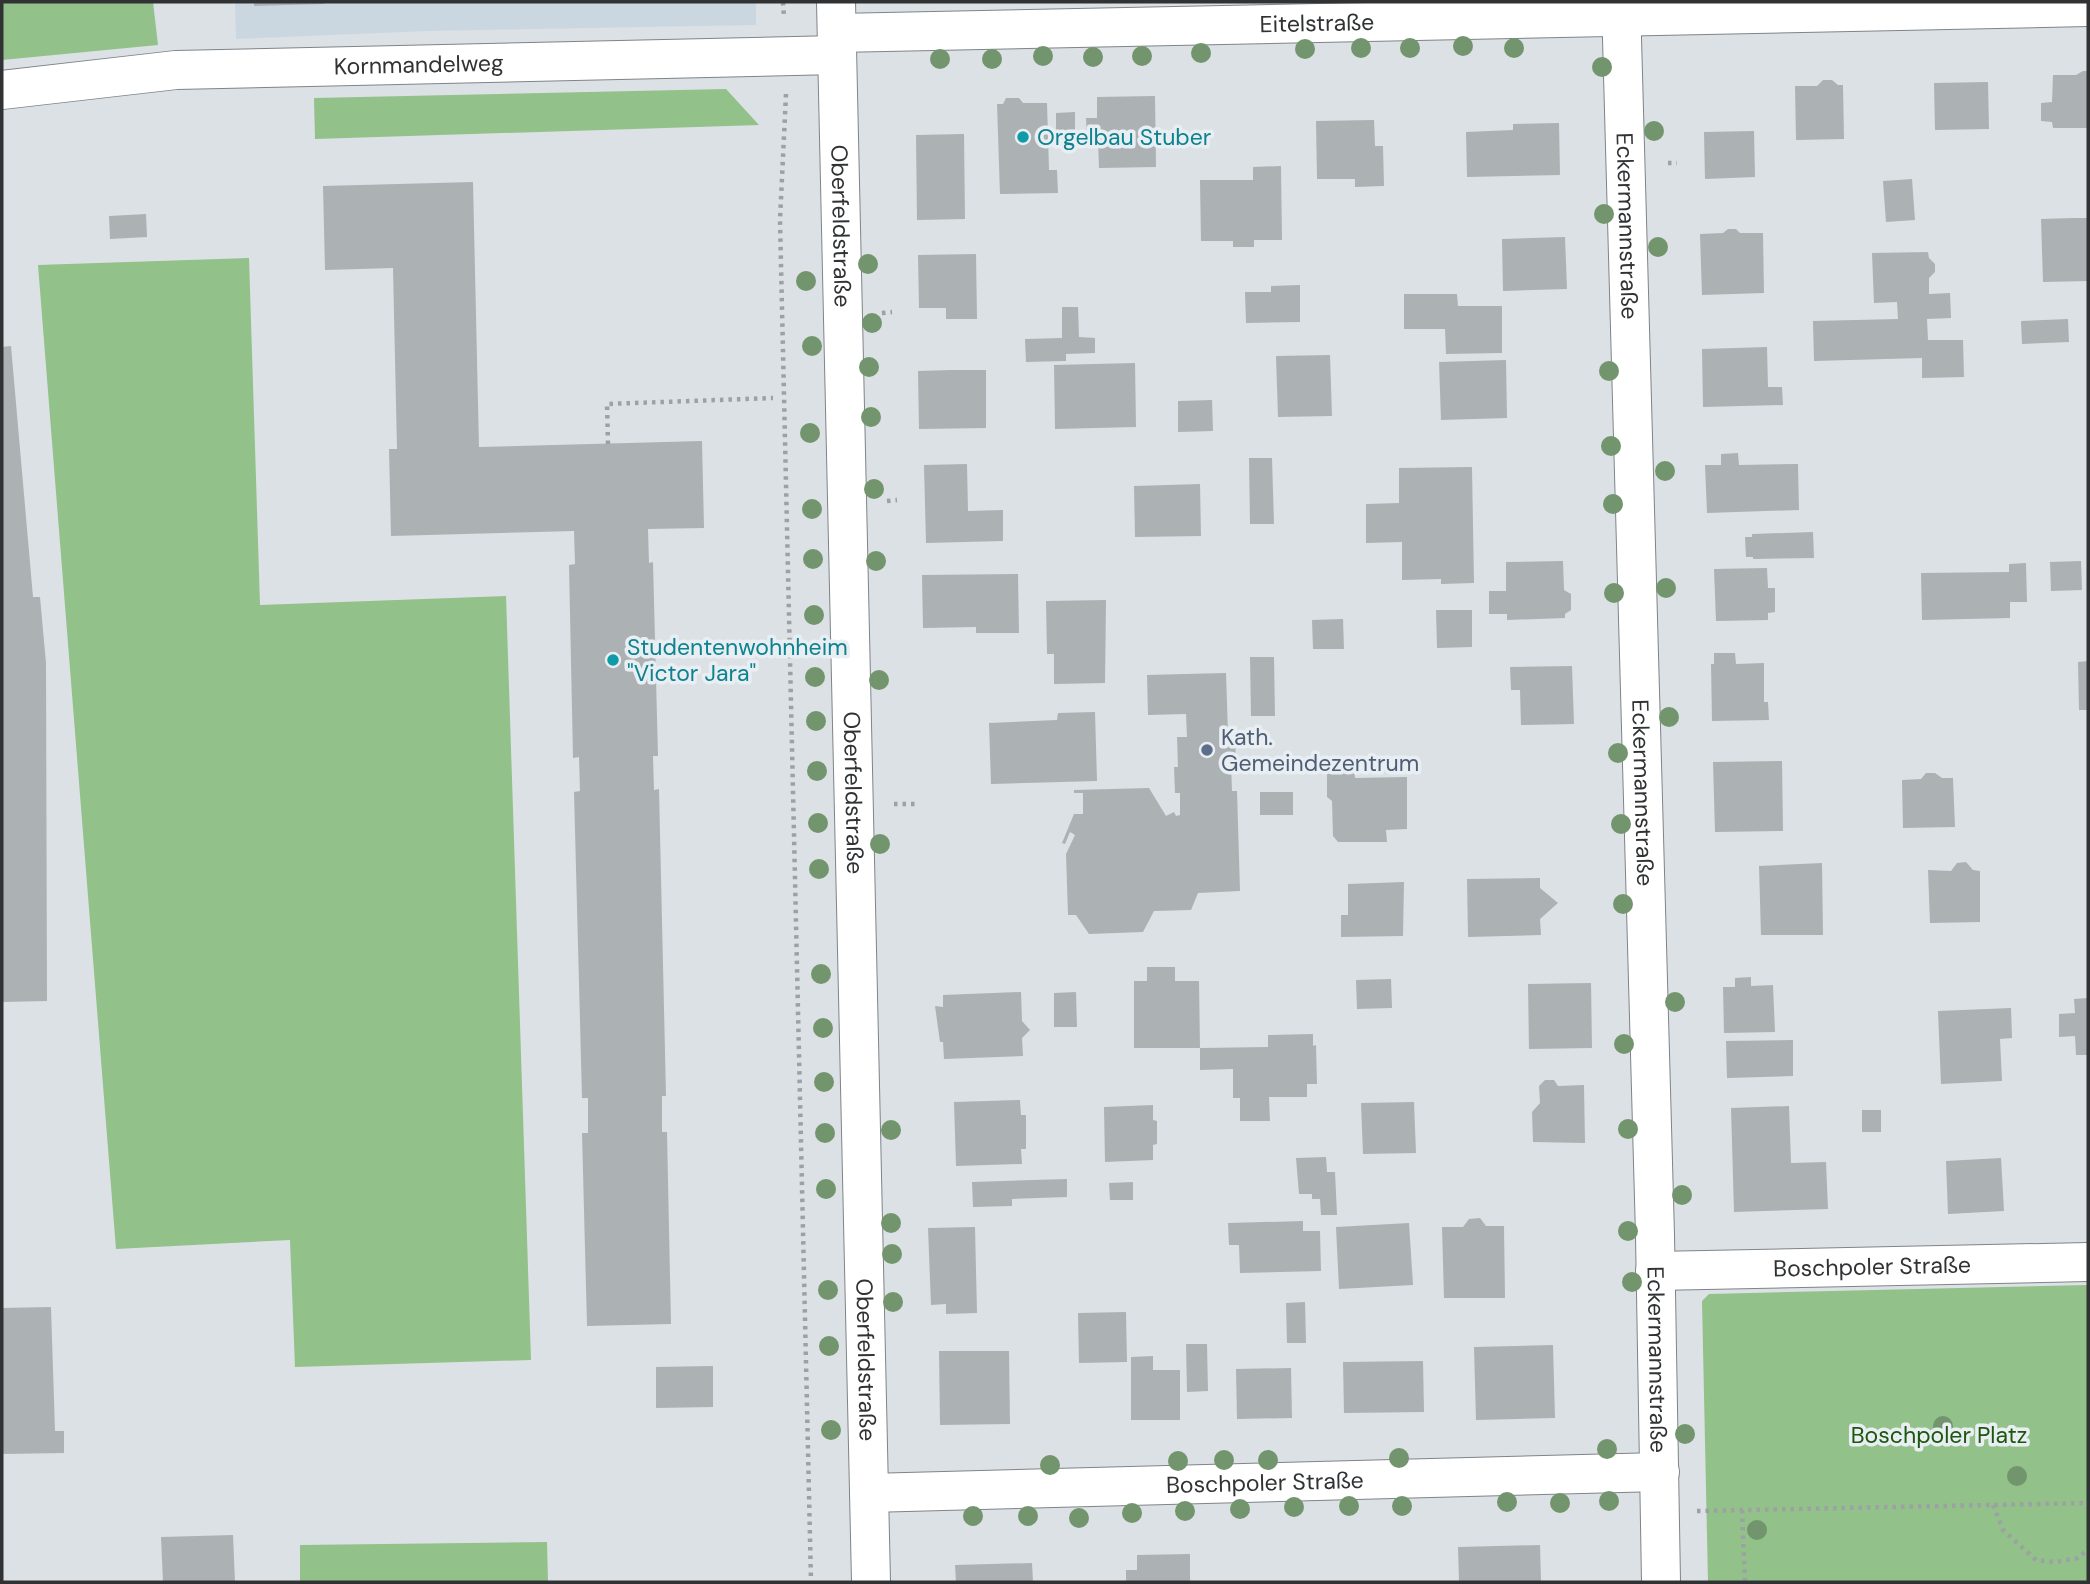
<svg xmlns="http://www.w3.org/2000/svg" width="2090" height="1584" font-family="'DM Sans',sans-serif">
	<style>
		.built { fill: #cbd7e0 }
		.green { fill: #92c189 }
		.building { fill: #acb1b4 }
		.lines { fill: none; stroke-linecap: round; stroke-linejoin: round }
		.minor-casing { stroke: #7f8488; stroke-width: 40 }
		.path { stroke: #9da1a4; stroke-width: 4.5; stroke-dasharray: 3.5 5; stroke-linecap: butt }
		.minor { stroke: #fff; stroke-width: 38 }
		.tree { fill: #72956e }
		.culture-dot { fill: #0f9aa8; stroke: #e9eef3; stroke-width: 2.5 }
		.service-dot { fill: #5c6f8a; stroke: #e9eef3; stroke-width: 2.5 }
		.labels { text-anchor: middle; dominant-baseline: central; stroke-width: 7; stroke-linejoin: round; paint-order: stroke }
		.street-label { font-size: 23px; fill: #303234; stroke: #e9eef3 }
		.culture-label { font-size: 23px; fill: #0d838f; stroke: #e9eef3; text-anchor: start }
		.service-label { font-size: 23px; fill: #4e5e75; stroke: #e9eef3; text-anchor: start }
		.park-label { font-size: 23px; fill: #1b570c; stroke: #e9eef3 }
	</style>
	<rect width="100%" height="100%" fill="#dce1e5"/>
	<path class="built" d="M 235,2 L 756,2 L 756,25 L 427,31 L 236,39 Z"/>
	<g class="green">
		<path d="M 2,2 L 153,2 L 158,45 L 2,60 Z"/>
		<path d="M 726,89 L 759,125 L 315,139 L 314,98 Z"/>
		<path d="M 249,258 L 260,605 L 506,596 L 531,1360 L 295,1367 L 290,1240 L 116,1249 L 38,265 Z"/>
		<path d="M 2088,1285 L 2088,1582 L 1708,1582 L 1702,1301 L 1709,1294 Z"/>
		<path d="M 547,1542 L 548,1582 L 300,1582 L 300,1545 Z"/>
	</g>
	<g class="building">
		<path d="M 254,2 L 324,2 L 324,4 L 254,6 Z"/>
		<path d="M 2083,71 L 2088,71 L 2088,128 L 2053,128 L 2052,122 L 2041,121 L 2041,103 L 2052,102 L 2053,75 L 2076,75 Z"/>
		<path d="M 1823,80 L 1832,80 L 1838,85 L 1843,85 L 1844,139 L 1796,140 L 1795,86 L 1817,86 Z"/>
		<path d="M 1988,82 L 1989,129 L 1935,130 L 1934,83 Z"/>
		<path d="M 1155,96 L 1156,167 L 1099,168 L 1098,140 L 1087,140 L 1086,118 L 1097,118 L 1097,97 Z"/>
		<path d="M 1006,98 L 1019,98 L 1023,103 L 1047,103 L 1049,170 L 1057,170 L 1058,193 L 1000,194 L 997,104 L 1003,104 Z"/>
		<path d="M 1075,112 L 1075,147 L 1056,147 L 1056,113 Z"/>
		<path d="M 1374,120 L 1375,146 L 1383,146 L 1384,186 L 1355,187 L 1355,179 L 1317,179 L 1316,121 Z"/>
		<path d="M 1559,123 L 1560,175 L 1467,177 L 1466,132 L 1513,130 L 1513,124 Z"/>
		<path d="M 1754,131 L 1755,177 L 1705,179 L 1704,132 Z"/>
		<path d="M 964,134 L 965,219 L 917,220 L 916,135 Z"/>
		<path d="M 1281,166 L 1282,240 L 1254,240 L 1254,247 L 1233,247 L 1233,241 L 1201,241 L 1200,180 L 1253,180 L 1253,167 Z"/>
		<path d="M 1912,179 L 1915,220 L 1886,222 L 1883,181 Z"/>
		<path d="M 473,182 L 479,447 L 702,441 L 704,528 L 648,529 L 649,563 L 653,562 L 658,756 L 653,756 L 654,790 L 659,789 L 666,1096 L 662,1096 L 662,1132 L 667,1132 L 671,1324 L 587,1326 L 582,1133 L 588,1133 L 588,1098 L 582,1098 L 574,792 L 580,791 L 579,757 L 573,758 L 569,565 L 575,564 L 574,531 L 391,536 L 389,449 L 397,449 L 393,268 L 325,270 L 323,186 Z"/>
		<path d="M 146,214 L 147,237 L 110,239 L 109,216 Z"/>
		<path d="M 2074,218 L 2088,218 L 2088,281 L 2043,282 L 2041,219 Z"/>
		<path d="M 1728,229 L 1736,229 L 1740,233 L 1763,233 L 1764,293 L 1702,295 L 1700,234 L 1723,233 Z"/>
		<path d="M 1565,237 L 1567,289 L 1503,291 L 1502,239 Z"/>
		<path d="M 1928,252 L 1929,258 L 1935,264 L 1935,272 L 1929,278 L 1929,294 L 1950,293 L 1951,318 L 1927,319 L 1928,340 L 1963,340 L 1964,377 L 1922,378 L 1922,358 L 1814,361 L 1813,321 L 1898,319 L 1897,302 L 1874,303 L 1872,253 Z"/>
		<path d="M 976,254 L 977,319 L 946,319 L 946,308 L 919,308 L 918,255 Z"/>
		<path d="M 1300,285 L 1300,322 L 1246,323 L 1245,292 L 1271,292 L 1271,286 Z"/>
		<path d="M 1404,294 L 1457,294 L 1458,306 L 1502,306 L 1502,353 L 1446,354 L 1445,329 L 1404,329 Z"/>
		<path d="M 1062,307 L 1078,307 L 1079,337 L 1095,338 L 1095,353 L 1066,354 L 1066,361 L 1026,362 L 1025,339 L 1062,338 Z"/>
		<path d="M 2068,319 L 2069,342 L 2022,344 L 2021,321 Z"/>
		<path d="M 11,346 L 33,597 L 40,597 L 46,663 L 47,1001 L 2,1002 L 2,347 Z"/>
		<path d="M 1767,347 L 1768,387 L 1782,387 L 1783,405 L 1703,407 L 1702,349 Z"/>
		<path d="M 1330,355 L 1332,416 L 1278,417 L 1276,356 Z"/>
		<path d="M 1506,360 L 1507,418 L 1441,420 L 1439,362 Z"/>
		<path d="M 1135,363 L 1136,427 L 1055,429 L 1054,365 Z"/>
		<path d="M 951,370 L 986,370 L 986,428 L 919,429 L 918,371 Z"/>
		<path d="M 1212,400 L 1213,431 L 1178,432 L 1178,401 Z"/>
		<path d="M 1738,453 L 1739,465 L 1798,464 L 1799,510 L 1707,513 L 1705,465 L 1721,465 L 1721,454 Z"/>
		<path d="M 1249,458 L 1272,458 L 1274,524 L 1250,524 Z"/>
		<path d="M 967,464 L 968,511 L 1003,510 L 1003,541 L 926,543 L 924,465 Z"/>
		<path d="M 1472,467 L 1474,583 L 1441,584 L 1441,579 L 1402,580 L 1402,542 L 1366,543 L 1366,504 L 1399,503 L 1399,468 Z"/>
		<path d="M 1200,484 L 1201,536 L 1135,537 L 1134,486 Z"/>
		<path d="M 1813,532 L 1814,558 L 1753,559 L 1753,557 L 1746,557 L 1745,537 L 1752,537 L 1752,534 Z"/>
		<path d="M 1563,561 L 1564,590 L 1571,594 L 1571,610 L 1565,614 L 1565,618 L 1507,620 L 1507,614 L 1489,614 L 1489,591 L 1506,591 L 1506,562 Z"/>
		<path d="M 2081,561 L 2082,590 L 2051,591 L 2050,562 Z"/>
		<path d="M 2026,563 L 2027,602 L 2010,602 L 2010,618 L 1922,620 L 1921,573 L 2009,572 L 2009,564 Z"/>
		<path d="M 1767,568 L 1768,588 L 1775,588 L 1775,612 L 1768,613 L 1768,620 L 1716,621 L 1714,569 Z"/>
		<path d="M 1018,574 L 1019,633 L 976,633 L 976,627 L 923,628 L 922,575 Z"/>
		<path d="M 1106,600 L 1105,683 L 1054,684 L 1054,654 L 1047,654 L 1046,601 Z"/>
		<path d="M 1436,610 L 1472,610 L 1472,647 L 1437,648 Z"/>
		<path d="M 1343,619 L 1344,649 L 1313,649 L 1312,620 Z"/>
		<path d="M 1714,653 L 1735,653 L 1736,664 L 1764,663 L 1764,702 L 1768,702 L 1769,720 L 1712,721 L 1711,664 L 1714,664 Z"/>
		<path d="M 1250,657 L 1274,657 L 1275,716 L 1251,716 Z"/>
		<path d="M 2088,661 L 2088,710 L 2079,710 L 2078,662 Z"/>
		<path d="M 1572,666 L 1574,724 L 1521,725 L 1520,690 L 1511,690 L 1510,667 Z"/>
		<path d="M 1226,673 L 1228,734 L 1235,734 L 1236,764 L 1231,764 L 1232,791 L 1237,791 L 1240,891 L 1198,893 L 1191,910 L 1154,911 L 1143,932 L 1089,934 L 1076,915 L 1068,915 L 1066,854 L 1075,835 L 1070,832 L 1065,844 L 1062,843 L 1074,814 L 1083,814 L 1083,793 L 1074,793 L 1074,790 L 1149,788 L 1166,816 L 1174,812 L 1176,816 L 1180,815 L 1180,793 L 1175,793 L 1174,767 L 1178,767 L 1177,737 L 1187,737 L 1186,714 L 1148,715 L 1147,675 Z"/>
		<path d="M 1095,712 L 1097,781 L 991,784 L 989,723 L 1057,720 L 1058,713 Z"/>
		<path d="M 1782,761 L 1783,831 L 1715,832 L 1713,762 Z"/>
		<path d="M 1354,771 L 1355,778 L 1407,777 L 1407,829 L 1386,830 L 1387,842 L 1338,842 L 1333,836 L 1332,801 L 1327,797 L 1327,772 Z"/>
		<path d="M 1926,773 L 1935,773 L 1942,778 L 1953,778 L 1955,827 L 1903,828 L 1902,780 L 1921,779 Z"/>
		<rect x="1260" y="792" width="33" height="23"/>
		<path d="M 1966,862 L 1973,870 L 1980,871 L 1980,922 L 1930,923 L 1928,870 L 1951,871 L 1957,863 Z"/>
		<path d="M 1822,863 L 1823,935 L 1761,935 L 1759,866 Z"/>
		<path d="M 1540,878 L 1540,888 L 1558,903 L 1540,919 L 1541,935 L 1468,937 L 1467,879 Z"/>
		<path d="M 1404,882 L 1403,936 L 1341,937 L 1341,915 L 1348,915 L 1348,884 Z"/>
		<path d="M 1147,967 L 1175,967 L 1175,981 L 1199,981 L 1200,1048 L 1134,1048 L 1134,981 L 1147,981 Z"/>
		<path d="M 1751,977 L 1751,986 L 1773,985 L 1775,1032 L 1724,1033 L 1723,987 L 1735,987 L 1735,978 Z"/>
		<path d="M 1391,979 L 1392,1008 L 1357,1009 L 1356,980 Z"/>
		<path d="M 1591,983 L 1592,1048 L 1529,1049 L 1528,984 Z"/>
		<path d="M 1021,992 L 1022,1021 L 1030,1030 L 1022,1038 L 1023,1056 L 944,1059 L 943,1042 L 940,1042 L 935,1006 L 943,1007 L 943,995 Z"/>
		<path d="M 1076,992 L 1077,1027 L 1054,1027 L 1054,993 Z"/>
		<path d="M 2088,998 L 2088,1055 L 2076,1055 L 2075,1036 L 2059,1037 L 2059,1014 L 2075,1013 L 2074,999 Z"/>
		<path d="M 2011,1008 L 2012,1038 L 2000,1039 L 2002,1081 L 1941,1084 L 1938,1011 Z"/>
		<path d="M 1313,1034 L 1313,1046 L 1316,1045 L 1317,1084 L 1307,1084 L 1307,1097 L 1269,1097 L 1270,1121 L 1240,1121 L 1240,1098 L 1233,1098 L 1233,1069 L 1200,1070 L 1200,1048 L 1268,1047 L 1268,1035 Z"/>
		<path d="M 1793,1040 L 1793,1076 L 1727,1078 L 1726,1041 Z"/>
		<path d="M 1545,1080 L 1554,1080 L 1558,1086 L 1584,1085 L 1585,1143 L 1533,1142 L 1532,1112 L 1540,1103 L 1539,1086 Z"/>
		<path d="M 1020,1100 L 1021,1115 L 1026,1115 L 1026,1149 L 1021,1149 L 1022,1164 L 956,1166 L 954,1102 Z"/>
		<path d="M 1414,1102 L 1416,1153 L 1363,1154 L 1361,1103 Z"/>
		<path d="M 1153,1105 L 1153,1120 L 1157,1121 L 1157,1144 L 1153,1145 L 1153,1160 L 1105,1162 L 1104,1107 Z"/>
		<path d="M 1789,1106 L 1791,1163 L 1826,1162 L 1828,1209 L 1734,1212 L 1731,1108 Z"/>
		<rect x="1862" y="1110" width="19" height="22"/>
		<path d="M 1326,1157 L 1327,1172 L 1335,1172 L 1337,1215 L 1321,1215 L 1320,1199 L 1312,1199 L 1312,1194 L 1299,1194 L 1296,1158 Z"/>
		<path d="M 2001,1158 L 2004,1211 L 1948,1214 L 1946,1161 Z"/>
		<path d="M 1067,1179 L 1067,1197 L 1012,1199 L 1012,1206 L 973,1207 L 972,1182 Z"/>
		<path d="M 1133,1182 L 1133,1200 L 1110,1200 L 1109,1183 Z"/>
		<path d="M 1480,1218 L 1486,1226 L 1504,1226 L 1505,1298 L 1444,1298 L 1442,1227 L 1463,1227 L 1469,1219 Z"/>
		<path d="M 1303,1221 L 1303,1231 L 1320,1231 L 1321,1271 L 1240,1273 L 1239,1245 L 1229,1245 L 1228,1223 Z"/>
		<path d="M 1409,1223 L 1413,1285 L 1339,1289 L 1336,1227 Z"/>
		<path d="M 975,1227 L 977,1313 L 946,1314 L 946,1304 L 931,1305 L 928,1228 Z"/>
		<path d="M 1305,1302 L 1306,1343 L 1287,1343 L 1286,1303 Z"/>
		<path d="M 51,1307 L 55,1431 L 64,1431 L 64,1453 L 2,1454 L 2,1308 Z"/>
		<path d="M 1126,1312 L 1127,1362 L 1079,1363 L 1078,1313 Z"/>
		<path d="M 1186,1344 L 1207,1344 L 1208,1391 L 1187,1392 Z"/>
		<path d="M 1553,1345 L 1555,1418 L 1476,1420 L 1474,1347 Z"/>
		<path d="M 939,1351 L 1009,1351 L 1010,1424 L 940,1425 Z"/>
		<path d="M 1153,1356 L 1153,1370 L 1180,1370 L 1180,1420 L 1131,1420 L 1131,1357 Z"/>
		<path d="M 1423,1361 L 1424,1412 L 1344,1413 L 1343,1362 Z"/>
		<path d="M 713,1366 L 713,1407 L 656,1408 L 656,1367 Z"/>
		<path d="M 1291,1368 L 1292,1418 L 1237,1419 L 1236,1369 Z"/>
		<path d="M 233,1535 L 235,1582 L 163,1582 L 161,1537 Z"/>
		<path d="M 1540,1545 L 1541,1582 L 1459,1582 L 1458,1547 Z"/>
		<path d="M 1190,1554 L 1190,1582 L 1126,1582 L 1126,1570 L 1137,1570 L 1137,1555 Z"/>
		<path d="M 1032,1563 L 1033,1582 L 956,1582 L 955,1565 Z"/>
	</g>
	<g class="lines">
		<defs>
			<g id="minor">
				<path id="s1" d="M 836,2 L 871,1582"/>
				<path id="s2" d="M 1621,2 L 1655,1235 L 1661,1582"/>
				<path id="s3" d="M 837,33 L 2088,7"/>
				<path id="s4" d="M 2,90 L 176,70 L 837,55"/>
				<path id="s5" d="M 1655,1271 L 2088,1262"/>
				<path id="s6" d="M 869,1493 L 1660,1472"/>
			</g>
		</defs>
		<use href="#minor" class="minor-casing"/>
		<g class="path">
			<path d="M 783,2 L 784,18"/>
			<path d="M 786,94 L 780,220 L 811,1582"/>
			<path d="M 1668,163 L 1677,163"/>
			<path d="M 882,313 L 892,312"/>
			<path d="M 608,444 L 607,404 L 773,398"/>
			<path d="M 887,501 L 897,500"/>
			<path d="M 894,804 L 915,804"/>
			<path d="M 1993,1505 L 2003,1530 L 2036,1560 L 2055,1562 L 2078,1558 L 2088,1549"/>
			<path d="M 1742,1510 L 1745,1582"/>
			<path d="M 1697,1511 L 2088,1503"/>
		</g>
		<use href="#minor" class="minor"/>
	</g>
	<g class="tree">
		<circle cx="1463" cy="46" r="10"/>
		<circle cx="1361" cy="48" r="10"/>
		<circle cx="1410" cy="48" r="10"/>
		<circle cx="1514" cy="48" r="10"/>
		<circle cx="1305" cy="49" r="10"/>
		<circle cx="1201" cy="53" r="10"/>
		<circle cx="1043" cy="56" r="10"/>
		<circle cx="1142" cy="56" r="10"/>
		<circle cx="1093" cy="57" r="10"/>
		<circle cx="940" cy="59" r="10"/>
		<circle cx="992" cy="59" r="10"/>
		<circle cx="1602" cy="67" r="10"/>
		<circle cx="1654" cy="131" r="10"/>
		<circle cx="1604" cy="214" r="10"/>
		<circle cx="1658" cy="247" r="10"/>
		<circle cx="868" cy="264" r="10"/>
		<circle cx="806" cy="281" r="10"/>
		<circle cx="872" cy="323" r="10"/>
		<circle cx="812" cy="346" r="10"/>
		<circle cx="869" cy="367" r="10"/>
		<circle cx="1609" cy="371" r="10"/>
		<circle cx="871" cy="417" r="10"/>
		<circle cx="810" cy="433" r="10"/>
		<circle cx="1611" cy="446" r="10"/>
		<circle cx="1665" cy="471" r="10"/>
		<circle cx="874" cy="489" r="10"/>
		<circle cx="1613" cy="504" r="10"/>
		<circle cx="812" cy="509" r="10"/>
		<circle cx="813" cy="559" r="10"/>
		<circle cx="876" cy="561" r="10"/>
		<circle cx="1666" cy="588" r="10"/>
		<circle cx="1614" cy="593" r="10"/>
		<circle cx="814" cy="615" r="10"/>
		<circle cx="815" cy="677" r="10"/>
		<circle cx="879" cy="680" r="10"/>
		<circle cx="1669" cy="717" r="10"/>
		<circle cx="816" cy="721" r="10"/>
		<circle cx="1618" cy="753" r="10"/>
		<circle cx="817" cy="771" r="10"/>
		<circle cx="818" cy="823" r="10"/>
		<circle cx="1621" cy="824" r="10"/>
		<circle cx="880" cy="844" r="10"/>
		<circle cx="819" cy="869" r="10"/>
		<circle cx="1623" cy="904" r="10"/>
		<circle cx="821" cy="974" r="10"/>
		<circle cx="1675" cy="1002" r="10"/>
		<circle cx="823" cy="1028" r="10"/>
		<circle cx="1624" cy="1044" r="10"/>
		<circle cx="824" cy="1082" r="10"/>
		<circle cx="1628" cy="1129" r="10"/>
		<circle cx="891" cy="1130" r="10"/>
		<circle cx="825" cy="1133" r="10"/>
		<circle cx="826" cy="1189" r="10"/>
		<circle cx="1682" cy="1195" r="10"/>
		<circle cx="891" cy="1223" r="10"/>
		<circle cx="1628" cy="1231" r="10"/>
		<circle cx="892" cy="1254" r="10"/>
		<circle cx="1632" cy="1282" r="10"/>
		<circle cx="828" cy="1290" r="10"/>
		<circle cx="893" cy="1302" r="10"/>
		<circle cx="829" cy="1346" r="10"/>
		<circle cx="1943" cy="1426" r="10"/>
		<circle cx="831" cy="1430" r="10"/>
		<circle cx="1685" cy="1434" r="10"/>
		<circle cx="1607" cy="1449" r="10"/>
		<circle cx="1399" cy="1458" r="10"/>
		<circle cx="1224" cy="1460" r="10"/>
		<circle cx="1268" cy="1460" r="10"/>
		<circle cx="1178" cy="1461" r="10"/>
		<circle cx="1050" cy="1465" r="10"/>
		<circle cx="2017" cy="1476" r="10"/>
		<circle cx="1609" cy="1501" r="10"/>
		<circle cx="1507" cy="1502" r="10"/>
		<circle cx="1560" cy="1503" r="10"/>
		<circle cx="1349" cy="1506" r="10"/>
		<circle cx="1402" cy="1506" r="10"/>
		<circle cx="1294" cy="1507" r="10"/>
		<circle cx="1240" cy="1509" r="10"/>
		<circle cx="1185" cy="1511" r="10"/>
		<circle cx="1132" cy="1513" r="10"/>
		<circle cx="973" cy="1516" r="10"/>
		<circle cx="1028" cy="1516" r="10"/>
		<circle cx="1079" cy="1518" r="10"/>
		<circle cx="1757" cy="1530" r="10"/>
	</g>
	<g class="culture-dot">
		<circle cx="1023" cy="137" r="7"/>
		<circle cx="613" cy="660" r="7"/>
	</g>
	<circle class="service-dot" cx="1207" cy="750" r="7"/>
	<g class="labels">
		<g class="street-label">
			<text stroke="none"><textPath href="#s3" startOffset="480">Eitelstraße</textPath></text>
			<text stroke="none"><textPath href="#s4" startOffset="418">Kornmandelweg</textPath></text>
			<text stroke="none"><textPath href="#s1" startOffset="224">Oberfeldstraße</textPath></text>
			<text stroke="none"><textPath href="#s2" startOffset="224">Eckermannstraße</textPath></text>
			<text stroke="none"><textPath href="#s1" startOffset="791">Oberfeldstraße</textPath></text>
			<text stroke="none"><textPath href="#s2" startOffset="791">Eckermannstraße</textPath></text>
			<text stroke="none"><textPath href="#s5" startOffset="217">Boschpoler Straße</textPath></text>
			<text stroke="none"><textPath href="#s1" startOffset="1358">Oberfeldstraße</textPath></text>
			<text stroke="none"><textPath href="#s2" startOffset="1358">Eckermannstraße</textPath></text>
			<text stroke="none"><textPath href="#s6" startOffset="396">Boschpoler Straße</textPath></text>
		</g>
		<g class="culture-label">
			<text x="1037" y="137">Orgelbau Stuber</text>
			<text x="627" y="647">Studentenwohnheim<tspan x="627" dy="26">"Victor Jara"</tspan></text>
		</g>
		<g class="service-label">
			<text x="1221" y="737">Kath.<tspan x="1221" dy="26">Gemeindezentrum</tspan></text>
		</g>
		<g class="park-label">
			<text x="1939" y="1435">Boschpoler Platz</text>
		</g>
	</g>
	<rect width="2090" height="1584" fill="none" stroke="#303234" stroke-width="7"/>
</svg>
